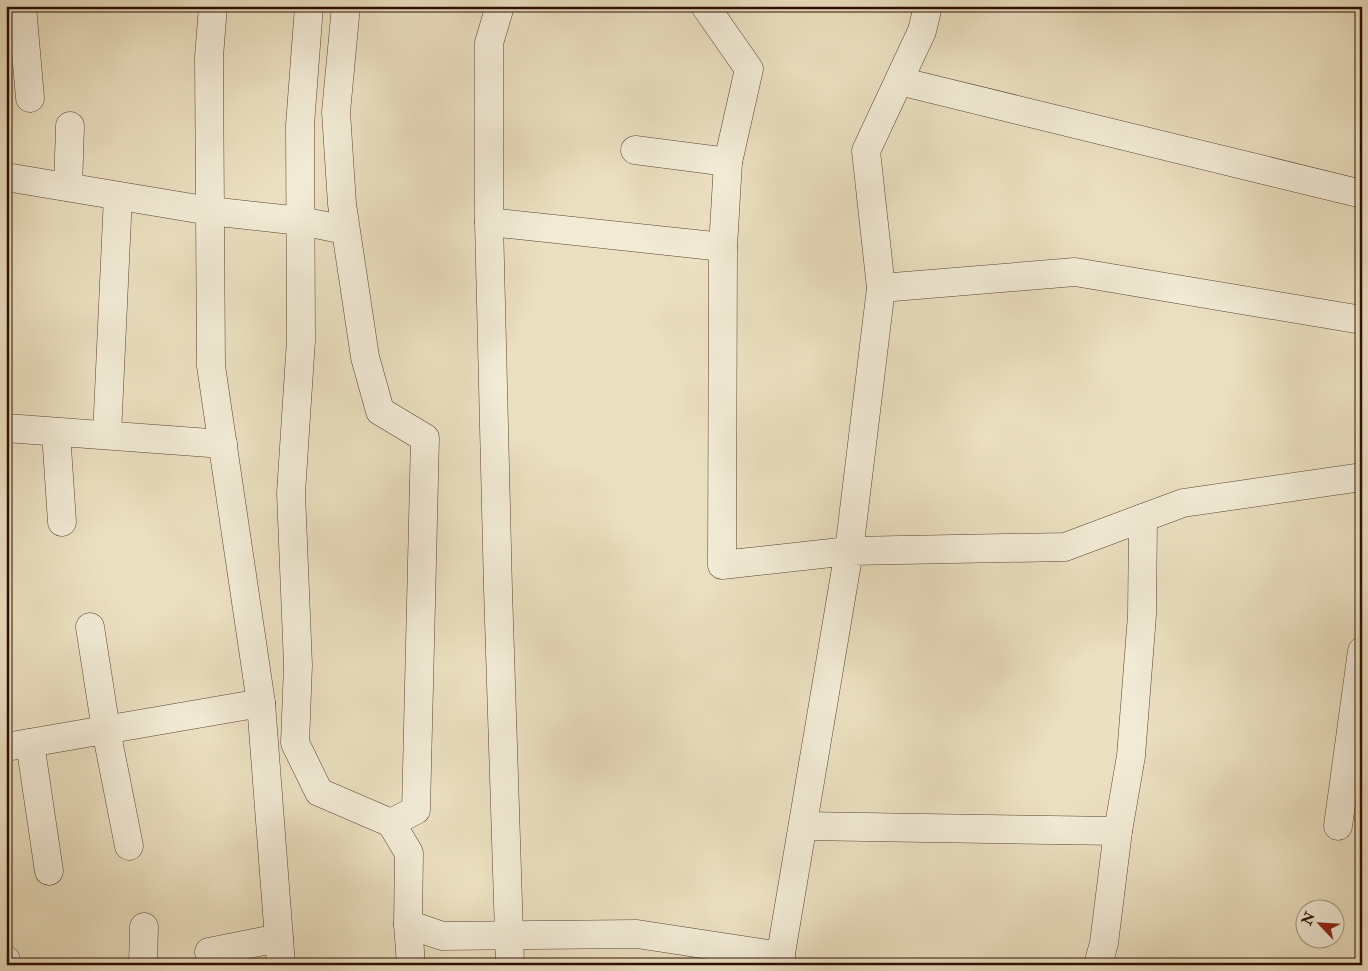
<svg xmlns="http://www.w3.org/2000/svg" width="1368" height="971" font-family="'IM FELL Double Pica',serif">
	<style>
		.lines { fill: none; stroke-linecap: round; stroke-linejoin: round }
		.minor-casing { stroke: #5c4231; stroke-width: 29 }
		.minor { stroke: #f1ead5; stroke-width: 28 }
	</style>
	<rect width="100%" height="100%" fill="#eadfbf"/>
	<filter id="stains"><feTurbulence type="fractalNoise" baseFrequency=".004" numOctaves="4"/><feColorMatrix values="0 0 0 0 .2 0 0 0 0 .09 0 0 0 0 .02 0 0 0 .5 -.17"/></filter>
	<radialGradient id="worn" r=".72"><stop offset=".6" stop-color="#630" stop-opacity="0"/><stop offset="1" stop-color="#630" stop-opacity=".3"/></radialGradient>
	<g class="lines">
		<defs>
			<g id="minor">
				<path d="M 22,6 L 30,98"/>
				<path d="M 213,6 L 209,57 L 211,366 L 261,703 L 281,965"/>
				<path d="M 309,6 L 300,125 L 301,340 L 291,493 L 298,665 L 295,743 L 319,792 L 391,823 L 409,853 L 408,924 L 411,965"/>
				<path d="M 346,6 L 336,112 L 342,204 L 365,357 L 380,411 L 425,438 L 416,810 L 391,823"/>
				<path d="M 500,6 L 489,43 L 489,222 L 498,589 L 510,965"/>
				<path d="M 705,6 L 749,69 L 728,162 L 723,247 L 722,565 L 849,551 L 881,288 L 866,151 L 922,31 L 928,6"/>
				<path d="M 899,81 L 1362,194"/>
				<path d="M 635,150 L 728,162"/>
				<path d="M 6,177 L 210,211 L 301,221 L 345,230"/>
				<path d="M 68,187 L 70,126"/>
				<path d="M 489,222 L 723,247"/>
				<path d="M 881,288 L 1075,272 L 1362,320"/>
				<path d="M 6,428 L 223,444"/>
				<path d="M 56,432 L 62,522"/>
				<path d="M 107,435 L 118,196"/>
				<path d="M 90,627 L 106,730 L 129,846"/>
				<path d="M 30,743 L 49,871"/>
				<path d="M 6,747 L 261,703"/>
				<path d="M 803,826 L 1118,831"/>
				<path d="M 1338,826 L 1362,651"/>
				<path d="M 408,924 L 442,936 L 637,934 L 781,956"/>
				<path d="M 209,952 L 279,938"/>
				<path d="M 6,960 L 7,965"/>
				<path d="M 143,965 L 144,927"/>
				<path d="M 779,965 L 849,551 L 1065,547 L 1183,503 L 1362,477"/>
				<path d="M 1098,965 L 1104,943 L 1118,831 L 1131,756 L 1142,615 L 1143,518"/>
			</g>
		</defs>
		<use href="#minor" class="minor-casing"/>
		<use href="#minor" class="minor"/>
	</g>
	<rect width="1368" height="971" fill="none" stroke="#eadfbf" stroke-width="25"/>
	<rect x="8" y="8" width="1353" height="956" fill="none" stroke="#2d0e02" stroke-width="2.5"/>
	<rect x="12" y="12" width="1343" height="946" fill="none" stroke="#2d0e02"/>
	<g transform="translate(1320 924) rotate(295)"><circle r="24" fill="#f1ead5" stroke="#a39281"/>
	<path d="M0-4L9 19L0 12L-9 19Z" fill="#8f2418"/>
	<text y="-8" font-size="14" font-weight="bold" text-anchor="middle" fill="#2d0e02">N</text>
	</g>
	<rect width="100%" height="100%" filter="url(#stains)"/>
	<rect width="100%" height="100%" fill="url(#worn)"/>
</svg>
